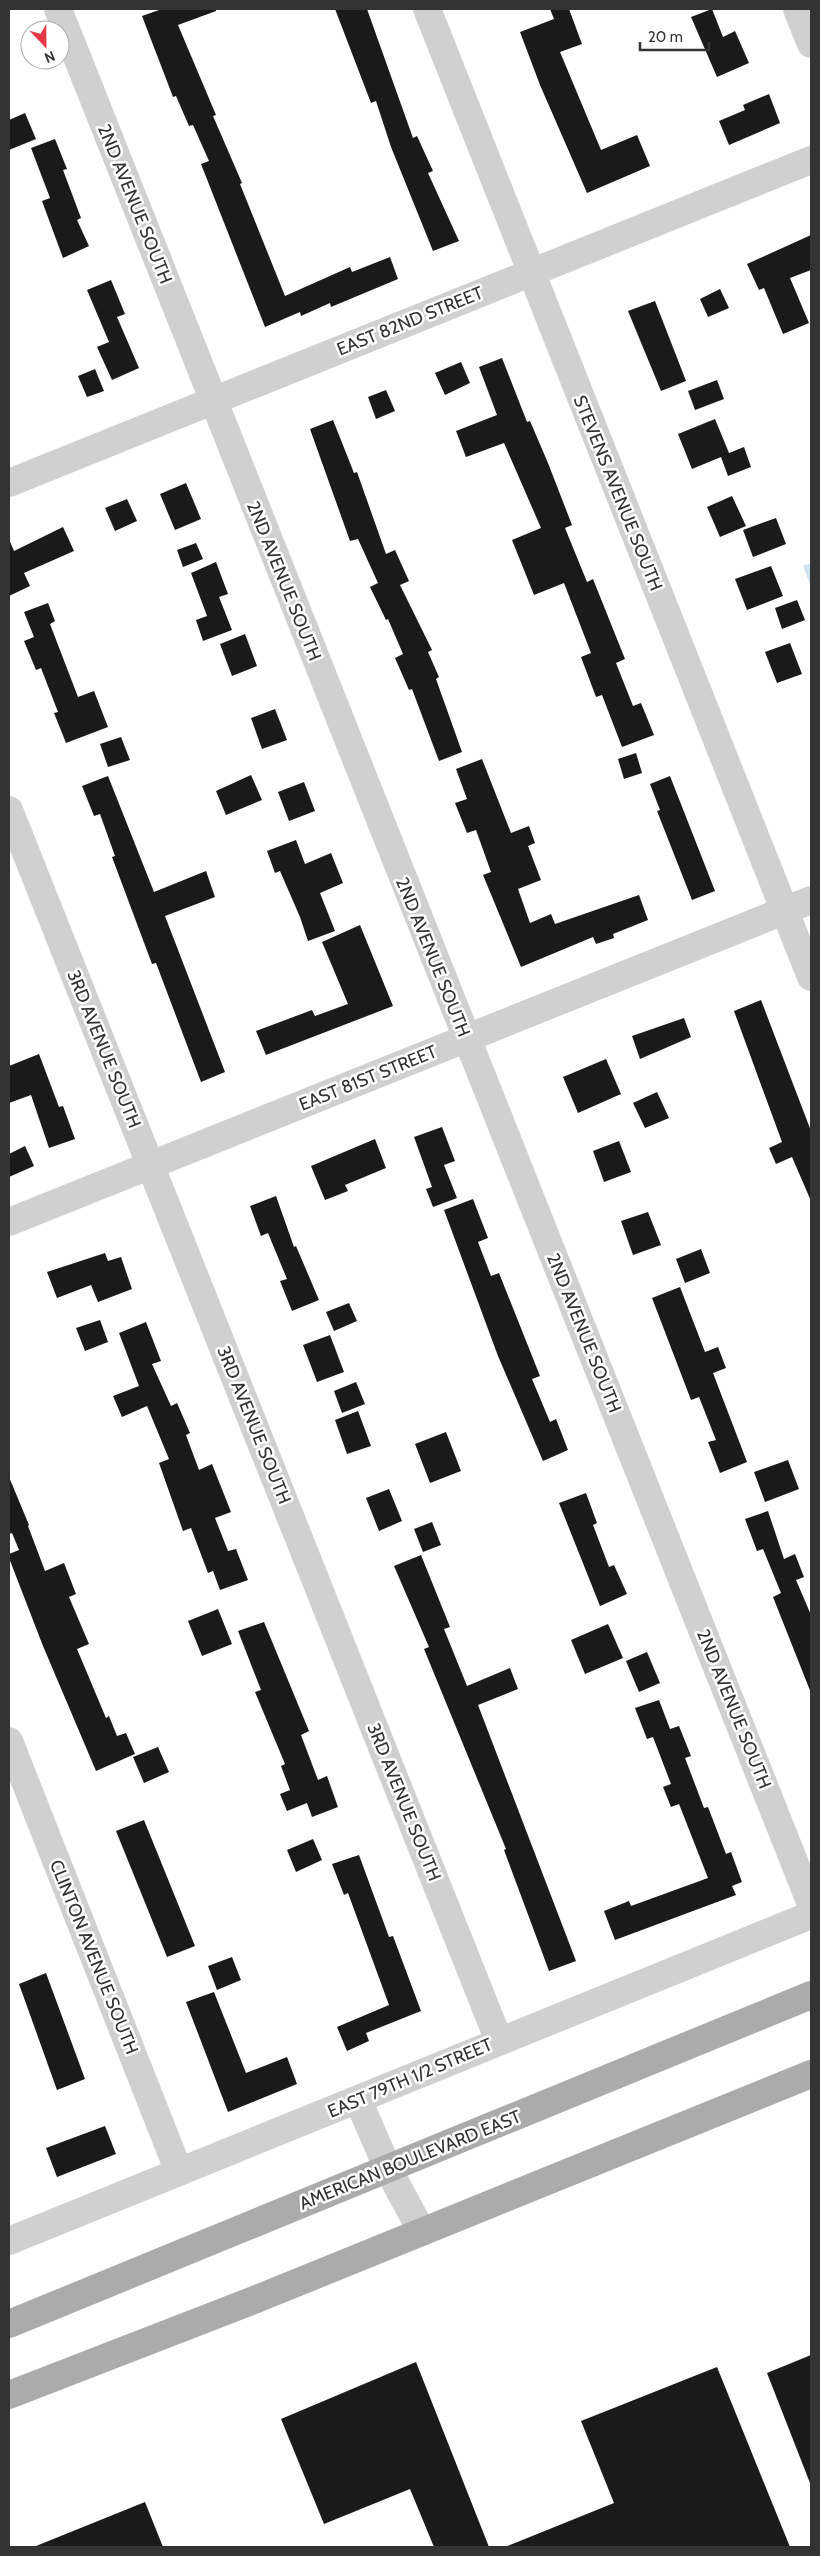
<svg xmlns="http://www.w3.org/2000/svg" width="820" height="2556" font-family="Cabin,sans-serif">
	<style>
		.water { fill: #cfe2ee }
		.building { fill: #1a1a1a }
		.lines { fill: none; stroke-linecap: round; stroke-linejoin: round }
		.minor { stroke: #d0d0d0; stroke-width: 28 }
		.major { stroke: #ababab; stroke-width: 28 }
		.labels { text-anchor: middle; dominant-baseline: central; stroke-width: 5; stroke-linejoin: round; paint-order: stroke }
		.street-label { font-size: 18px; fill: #333; stroke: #fff }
	</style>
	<rect width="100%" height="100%" fill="#fff"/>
	<path class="water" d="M 811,563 L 811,586 L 803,566 Z"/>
	<g class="building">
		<path d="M 162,9 L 216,9 L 216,11 L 178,25 L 216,115 L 213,116 L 242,183 L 240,184 L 285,296 L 350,267 L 352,272 L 390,257 L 398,279 L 331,307 L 330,303 L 301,316 L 300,312 L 265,327 L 201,164 L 209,161 L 193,125 L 189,126 L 176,96 L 173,97 L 142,16 Z"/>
		<path d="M 335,9 L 367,9 L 413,138 L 417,136 L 433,171 L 428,173 L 459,241 L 433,251 L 391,147 L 376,101 L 371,103 Z"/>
		<path d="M 550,9 L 569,9 L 582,44 L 560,52 L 601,150 L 637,135 L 650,166 L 587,193 L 540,85 L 520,32 L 554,19 Z"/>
		<path d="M 712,9 L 723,37 L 735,31 L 749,63 L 717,77 L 691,17 Z"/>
		<path d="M 769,94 L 780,123 L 729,145 L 719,121 L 745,110 L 743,105 Z"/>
		<path d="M 25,113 L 36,139 L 9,150 L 9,120 Z"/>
		<path d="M 55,139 L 67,169 L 63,170 L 81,218 L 77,220 L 89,246 L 63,258 L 42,201 L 50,198 L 31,148 Z"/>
		<path d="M 811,235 L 811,270 L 790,278 L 809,323 L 783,334 L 764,288 L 759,290 L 747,264 Z"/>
		<path d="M 111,280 L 125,314 L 117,317 L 139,368 L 112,380 L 97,347 L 109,342 L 87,290 Z"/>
		<path d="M 720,289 L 729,308 L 708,317 L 700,299 Z"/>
		<path d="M 655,301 L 686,381 L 661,391 L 628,311 Z"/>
		<path d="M 502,358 L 527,422 L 530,421 L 548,463 L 572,525 L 565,528 L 587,582 L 593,579 L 625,659 L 616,663 L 633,706 L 641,703 L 654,735 L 622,747 L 602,695 L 596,697 L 581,657 L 591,653 L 564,583 L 534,595 L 512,540 L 541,528 L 504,443 L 466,457 L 456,431 L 497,415 L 479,367 Z"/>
		<path d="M 461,362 L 470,383 L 445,395 L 435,373 Z"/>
		<path d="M 95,369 L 104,391 L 87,397 L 78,376 Z"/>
		<path d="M 717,380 L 724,399 L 695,410 L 688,391 Z"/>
		<path d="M 386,390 L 395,411 L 376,419 L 368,397 Z"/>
		<path d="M 715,419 L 729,453 L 744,447 L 751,467 L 728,476 L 721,457 L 692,469 L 678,434 Z"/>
		<path d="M 333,420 L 354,473 L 357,472 L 386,554 L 395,550 L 409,581 L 400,585 L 432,650 L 428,652 L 439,677 L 436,679 L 462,752 L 439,761 L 412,689 L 409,690 L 395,658 L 403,654 L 388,619 L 386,620 L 370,587 L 378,583 L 358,539 L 350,541 L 310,429 Z"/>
		<path d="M 186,483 L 201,519 L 175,530 L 160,494 Z"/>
		<path d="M 732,496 L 746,526 L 720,537 L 707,507 Z"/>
		<path d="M 127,499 L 137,521 L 115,531 L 105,508 Z"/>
		<path d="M 776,518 L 786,544 L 753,557 L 743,530 Z"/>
		<path d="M 63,527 L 74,551 L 24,573 L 30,586 L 9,596 L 9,539 L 14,551 Z"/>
		<path d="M 196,543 L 203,559 L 183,567 L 177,550 Z"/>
		<path d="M 216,562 L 228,594 L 219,597 L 232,630 L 203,641 L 196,620 L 207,616 L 191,573 Z"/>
		<path d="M 771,566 L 783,596 L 747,610 L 735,579 Z"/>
		<path d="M 797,600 L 805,620 L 782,629 L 775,608 Z"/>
		<path d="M 48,603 L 55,621 L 50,624 L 78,697 L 94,691 L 108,727 L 66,743 L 54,713 L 58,712 L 41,668 L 36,670 L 24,641 L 34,637 L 24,612 Z"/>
		<path d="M 245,634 L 257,666 L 232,676 L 220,644 Z"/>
		<path d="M 790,643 L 802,674 L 777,683 L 765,652 Z"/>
		<path d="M 275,709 L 287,740 L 262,749 L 251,718 Z"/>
		<path d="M 121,737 L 130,760 L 108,767 L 100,744 Z"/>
		<path d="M 636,753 L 642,773 L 624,779 L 618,759 Z"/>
		<path d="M 482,759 L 511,833 L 529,826 L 535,843 L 528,846 L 541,880 L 518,889 L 530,923 L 551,914 L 555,924 L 639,895 L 648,920 L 613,934 L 614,938 L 596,944 L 593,937 L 521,967 L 483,875 L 491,872 L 476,830 L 467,833 L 455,803 L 467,799 L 456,769 Z"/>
		<path d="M 251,775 L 262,800 L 226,815 L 216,791 Z"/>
		<path d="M 108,776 L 154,892 L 206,871 L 215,897 L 165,916 L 225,1072 L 201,1082 L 156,963 L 152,964 L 112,857 L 115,856 L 100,814 L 94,816 L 82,786 Z"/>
		<path d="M 670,776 L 715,891 L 692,900 L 657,811 L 660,810 L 650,784 Z"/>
		<path d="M 304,782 L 315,811 L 289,821 L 278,792 Z"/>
		<path d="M 296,840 L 305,864 L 331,853 L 343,883 L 320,893 L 335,931 L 308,941 L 300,917 L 280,871 L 275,873 L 267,851 Z"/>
		<path d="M 360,925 L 393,1006 L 266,1055 L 256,1031 L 312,1010 L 315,1016 L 348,1004 L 322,942 Z"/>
		<path d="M 761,1000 L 811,1131 L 811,1201 L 792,1157 L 776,1164 L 769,1148 L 782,1142 L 734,1011 Z"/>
		<path d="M 684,1018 L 691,1037 L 640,1059 L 632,1036 Z"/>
		<path d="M 39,1054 L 59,1107 L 63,1106 L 75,1139 L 49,1148 L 31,1095 L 9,1103 L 9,1066 Z"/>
		<path d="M 606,1059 L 621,1094 L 578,1113 L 563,1077 Z"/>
		<path d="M 657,1092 L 669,1118 L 645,1128 L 633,1103 Z"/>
		<path d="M 442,1127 L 455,1161 L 444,1165 L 457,1198 L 433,1207 L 426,1189 L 432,1187 L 414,1137 Z"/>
		<path d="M 375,1139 L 386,1168 L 345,1185 L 348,1191 L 325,1200 L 311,1166 Z"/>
		<path d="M 619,1141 L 631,1172 L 604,1182 L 593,1151 Z"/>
		<path d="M 25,1146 L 34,1166 L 9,1177 L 9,1154 Z"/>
		<path d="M 276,1196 L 294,1247 L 296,1246 L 319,1300 L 292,1311 L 280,1281 L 287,1279 L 268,1233 L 261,1236 L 250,1206 Z"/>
		<path d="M 473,1199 L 488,1238 L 478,1242 L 491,1276 L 499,1273 L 540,1376 L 532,1379 L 550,1422 L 556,1419 L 568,1450 L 543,1461 L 498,1356 L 444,1210 Z"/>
		<path d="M 648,1212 L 661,1245 L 633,1255 L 621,1221 Z"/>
		<path d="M 701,1249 L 710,1273 L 685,1283 L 676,1259 Z"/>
		<path d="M 105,1253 L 108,1261 L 121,1257 L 132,1289 L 98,1302 L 91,1285 L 57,1298 L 47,1272 Z"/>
		<path d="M 680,1287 L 705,1352 L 718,1347 L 726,1368 L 713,1373 L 747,1462 L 720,1473 L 708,1442 L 716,1440 L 699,1397 L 691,1400 L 652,1298 Z"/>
		<path d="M 349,1303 L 357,1321 L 334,1331 L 326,1312 Z"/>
		<path d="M 100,1320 L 108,1342 L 85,1351 L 76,1328 Z"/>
		<path d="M 146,1322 L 161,1361 L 152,1364 L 171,1406 L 177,1403 L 190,1433 L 186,1435 L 199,1470 L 212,1464 L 231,1512 L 215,1518 L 228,1551 L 236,1549 L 248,1580 L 220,1590 L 213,1571 L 208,1573 L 191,1528 L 183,1531 L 159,1463 L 169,1459 L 147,1406 L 122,1417 L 113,1396 L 139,1386 L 119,1333 Z"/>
		<path d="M 330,1335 L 344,1372 L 317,1382 L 303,1345 Z"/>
		<path d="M 356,1382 L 365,1404 L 342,1413 L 334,1391 Z"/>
		<path d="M 358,1411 L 371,1446 L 347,1454 L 335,1420 Z"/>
		<path d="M 446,1432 L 461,1471 L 430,1483 L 415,1444 Z"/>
		<path d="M 788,1460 L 799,1489 L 765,1502 L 754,1472 Z"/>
		<path d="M 9,1477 L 29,1525 L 28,1526 L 45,1571 L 64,1563 L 76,1594 L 69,1597 L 89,1644 L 77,1649 L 106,1718 L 109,1716 L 117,1736 L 126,1733 L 135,1754 L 96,1771 L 43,1646 L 9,1558 L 9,1554 L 19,1550 L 12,1533 L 9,1534 Z"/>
		<path d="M 389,1489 L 402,1521 L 379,1531 L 366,1498 Z"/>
		<path d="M 586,1493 L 597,1523 L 593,1525 L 609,1567 L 614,1565 L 627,1594 L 600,1606 L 559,1503 Z"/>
		<path d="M 768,1511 L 784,1559 L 795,1554 L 804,1577 L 796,1580 L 811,1615 L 811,1693 L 773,1597 L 781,1593 L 763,1549 L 757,1551 L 745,1519 Z"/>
		<path d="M 432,1522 L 441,1545 L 423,1552 L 414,1529 Z"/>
		<path d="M 421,1555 L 450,1627 L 444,1629 L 467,1686 L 510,1668 L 518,1689 L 478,1705 L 576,1961 L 549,1971 L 504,1850 L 506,1849 L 424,1649 L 429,1647 L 394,1566 Z"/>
		<path d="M 218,1609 L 232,1644 L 202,1656 L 188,1621 Z"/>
		<path d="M 264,1622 L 309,1731 L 301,1735 L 318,1780 L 327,1776 L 338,1807 L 312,1817 L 307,1803 L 287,1811 L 280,1794 L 290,1790 L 281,1766 L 285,1764 L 255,1692 L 261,1690 L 238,1631 Z"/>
		<path d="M 608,1624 L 623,1658 L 585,1674 L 571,1640 Z"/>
		<path d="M 647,1652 L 660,1683 L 639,1692 L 626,1661 Z"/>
		<path d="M 659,1700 L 670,1729 L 679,1726 L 691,1756 L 685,1758 L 704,1808 L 708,1807 L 726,1854 L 731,1852 L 742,1882 L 732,1886 L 736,1895 L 615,1940 L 604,1911 L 629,1901 L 631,1906 L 708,1878 L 679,1804 L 671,1807 L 663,1787 L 671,1784 L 653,1737 L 647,1739 L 635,1708 Z"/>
		<path d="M 158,1747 L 169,1772 L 144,1783 L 133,1757 Z"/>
		<path d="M 144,1820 L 195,1946 L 167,1957 L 116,1831 Z"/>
		<path d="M 313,1839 L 322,1860 L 296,1872 L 287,1850 Z"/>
		<path d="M 359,1855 L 389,1937 L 393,1936 L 421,2011 L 366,2033 L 369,2041 L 347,2051 L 337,2027 L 389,2005 L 348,1893 L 344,1895 L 332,1864 Z"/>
		<path d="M 232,1957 L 241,1980 L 217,1990 L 208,1966 Z"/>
		<path d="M 46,1973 L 85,2079 L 57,2090 L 19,1984 Z"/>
		<path d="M 214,1992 L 246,2073 L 287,2057 L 297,2084 L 228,2112 L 186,2002 Z"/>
		<path d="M 105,2126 L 116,2154 L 57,2177 L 46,2148 Z"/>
		<path d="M 811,2355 L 811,2483 L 810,2483 L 767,2373 Z"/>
		<path d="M 416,2362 L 489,2547 L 434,2547 L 410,2489 L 324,2524 L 281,2419 Z"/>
		<path d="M 717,2367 L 790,2547 L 505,2547 L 614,2503 L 581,2421 Z"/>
		<path d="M 145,2502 L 163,2547 L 36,2547 L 36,2546 Z"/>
	</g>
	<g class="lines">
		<g class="minor">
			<path d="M 58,9 L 811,1904"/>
			<path d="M 427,9 L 811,977"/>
			<path d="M 797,9 L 811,44"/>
			<path d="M 9,483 L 811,160"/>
			<path d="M 9,810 L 499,2041"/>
			<path d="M 9,1222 L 811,900"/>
			<path d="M 9,1741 L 179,2172"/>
			<path d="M 358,2100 L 388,2169 L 422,2232"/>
			<path d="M 9,2241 L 811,1915"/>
		</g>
		<g class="major">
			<path d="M 9,2324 L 811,1995"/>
			<path d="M 9,2395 L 254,2300 L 811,2074"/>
		</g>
	</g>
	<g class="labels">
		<g class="street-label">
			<text transform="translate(135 204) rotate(68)">2ND AVENUE SOUTH</text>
			<text transform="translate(410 321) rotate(-22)">EAST 82ND STREET</text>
			<text transform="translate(618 493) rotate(68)">STEVENS AVENUE SOUTH</text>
			<text transform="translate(284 581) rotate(68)">2ND AVENUE SOUTH</text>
			<text transform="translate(433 957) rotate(68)">2ND AVENUE SOUTH</text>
			<text transform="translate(104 1049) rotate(68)">3RD AVENUE SOUTH</text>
			<text transform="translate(368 1078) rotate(-22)">EAST 81ST STREET</text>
			<text transform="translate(584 1333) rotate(68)">2ND AVENUE SOUTH</text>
			<text transform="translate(254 1425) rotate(68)">3RD AVENUE SOUTH</text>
			<text transform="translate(734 1709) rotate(68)">2ND AVENUE SOUTH</text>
			<text transform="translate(404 1802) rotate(68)">3RD AVENUE SOUTH</text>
			<text transform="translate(94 1957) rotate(68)">CLINTON AVENUE SOUTH</text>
			<text transform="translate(410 2078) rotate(-23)">EAST 79TH 1/2 STREET</text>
			<text transform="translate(410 2160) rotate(-22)">AMERICAN BOULEVARD EAST</text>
		</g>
	</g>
	<rect width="820" height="2556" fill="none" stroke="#333333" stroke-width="20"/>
	<g transform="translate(45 45) rotate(158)"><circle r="24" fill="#ffffff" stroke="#adadad"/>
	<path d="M0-4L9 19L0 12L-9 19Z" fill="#e63946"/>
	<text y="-8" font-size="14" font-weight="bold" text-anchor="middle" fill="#333333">N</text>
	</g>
	<path d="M640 42v8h69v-8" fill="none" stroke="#333333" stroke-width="2.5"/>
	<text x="648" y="42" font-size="15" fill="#333333" stroke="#ffffff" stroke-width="4" paint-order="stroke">20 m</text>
</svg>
